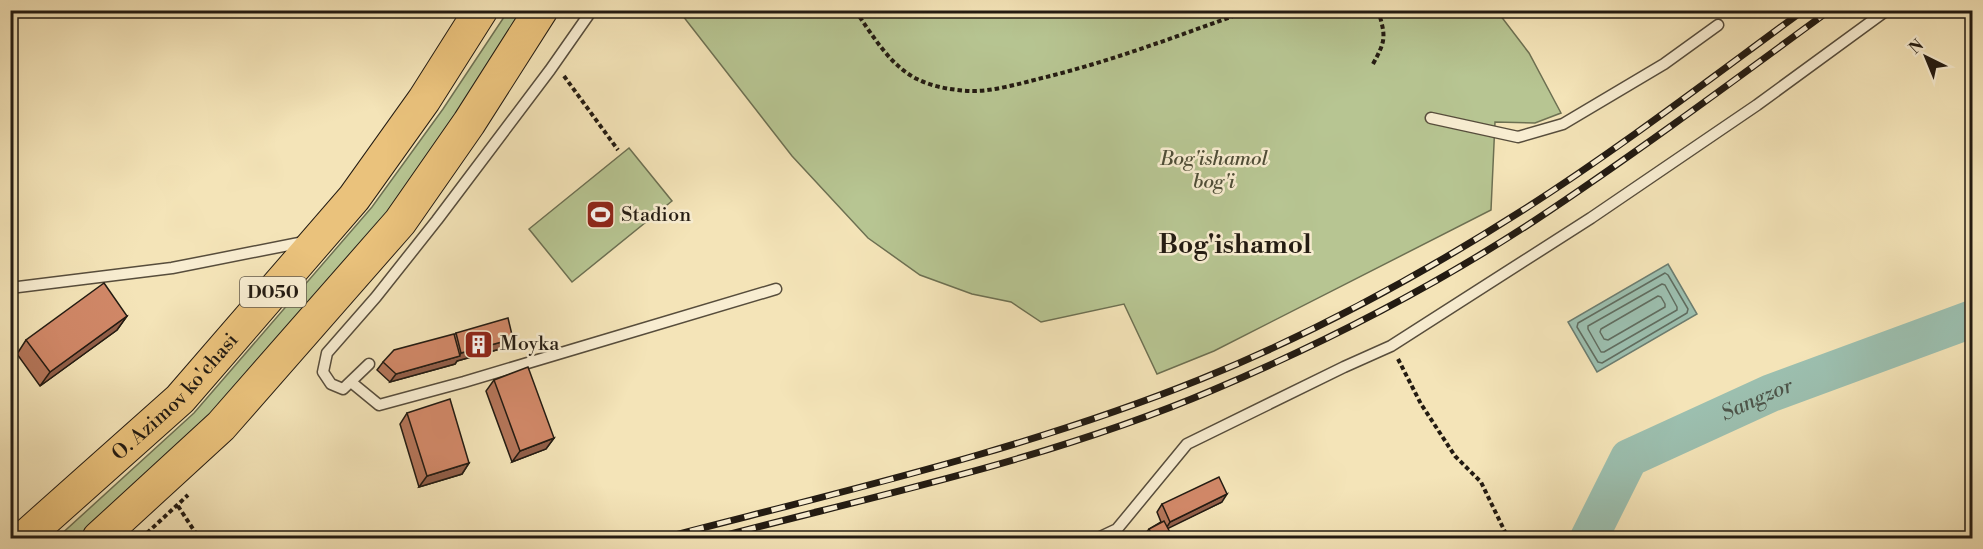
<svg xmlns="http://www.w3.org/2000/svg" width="1983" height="549" font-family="'Libre Bodoni',serif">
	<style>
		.green { fill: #b7c592; stroke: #6d7052; stroke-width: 1.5 }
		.water { fill: #9cbfaf; stroke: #6c7d70; stroke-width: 1.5 }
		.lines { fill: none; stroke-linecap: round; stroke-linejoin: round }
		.shore { stroke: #606d60; stroke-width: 1.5 }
		.river { stroke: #9cbfaf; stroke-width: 38 }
		.lane-casing { stroke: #574d3c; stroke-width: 13 }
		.primary-casing { stroke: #231b12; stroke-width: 35 }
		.path { stroke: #231b12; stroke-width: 4; stroke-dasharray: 4.5 3; stroke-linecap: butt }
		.lane { stroke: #f8edd1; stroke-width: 10 }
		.primary { stroke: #eac27c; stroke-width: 33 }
		.rail-casing { stroke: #231b12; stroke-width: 7 }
		.rail { stroke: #f8edd1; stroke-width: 4.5; stroke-dasharray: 14; stroke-linecap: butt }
		.wall { fill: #b47559; stroke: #231b12; stroke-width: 1.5 }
		.shaded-wall { fill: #925f49; stroke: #231b12; stroke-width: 1.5 }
		.building { fill: #d18868; stroke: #231b12; stroke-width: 1.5 }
		.labels { text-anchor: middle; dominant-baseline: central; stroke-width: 5; stroke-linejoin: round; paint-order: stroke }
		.shield { fill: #f8edd1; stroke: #635a4b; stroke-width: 1.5 }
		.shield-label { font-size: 18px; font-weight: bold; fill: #231b12 }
		.park-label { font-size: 20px; font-style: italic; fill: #4f4e38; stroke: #f8edd1 }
		.poi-label { font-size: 20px; fill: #231b12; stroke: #f8edd1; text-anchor: start }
		.street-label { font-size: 20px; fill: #231b12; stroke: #f8edd1 }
		.water-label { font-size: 21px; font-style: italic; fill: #4d5449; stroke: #f8edd1 }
		.district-label { font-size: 26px; font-weight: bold; fill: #231b12; stroke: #f8edd1 }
	</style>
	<rect width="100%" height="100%" fill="#f4e4b8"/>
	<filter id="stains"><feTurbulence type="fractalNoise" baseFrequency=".00333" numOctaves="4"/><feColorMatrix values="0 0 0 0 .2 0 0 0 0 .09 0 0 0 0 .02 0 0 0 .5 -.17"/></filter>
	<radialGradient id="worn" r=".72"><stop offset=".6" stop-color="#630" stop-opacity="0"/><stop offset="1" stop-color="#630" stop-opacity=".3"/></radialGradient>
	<g class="green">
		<path d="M 508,11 L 527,11 L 386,214 L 209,423 L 83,538 L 57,538 L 194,413 L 372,207 L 443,109 Z"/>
		<path d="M 679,11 L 1497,11 L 1529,53 L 1561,113 L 1535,123 L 1495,122 L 1491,210 L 1214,351 L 1157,374 L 1124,304 L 1041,322 L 1011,302 L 972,294 L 920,275 L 868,238 L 792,156 Z"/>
		<path d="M 629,148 L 672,201 L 572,282 L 529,229 Z"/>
	</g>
	<path class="water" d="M 1668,264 L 1697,314 L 1597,372 L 1568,322 Z"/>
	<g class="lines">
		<g class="shore">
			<path d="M 1665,273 L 1668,275 L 1688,309 L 1687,313 L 1602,363 L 1598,362 L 1577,327 L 1578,323 Z"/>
			<path d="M 1662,284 L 1665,285 L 1677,307 L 1677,310 L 1604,352 L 1601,352 L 1588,329 L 1588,326 Z"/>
			<path d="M 1658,296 L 1661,297 L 1665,304 L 1665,307 L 1608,340 L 1604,339 L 1600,332 L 1601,329 Z"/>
		</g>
		<path class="river" id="s1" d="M 1589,538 L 1629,458 L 1771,393 L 1972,319"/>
		<defs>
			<g id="lane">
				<path d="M 1431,118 L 1518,137 L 1563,124 L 1664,64 L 1718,25"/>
				<path d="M 10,288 L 172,268 L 304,242"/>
				<path d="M 369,364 L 343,389 L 331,384 L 323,372 L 327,353 L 376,297 L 437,220 L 550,70 L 592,10"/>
				<path d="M 351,382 L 379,405 L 464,382 L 776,289"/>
				<path d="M 1098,538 L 1117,529 L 1187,444 L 1344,367 L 1391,346 L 1591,218 L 1757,105 L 1887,10"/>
			</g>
			<g id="primary">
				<path id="s2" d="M 24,538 L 180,399 L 354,198 L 424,100 L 481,10"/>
				<path d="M 99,538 L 221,426 L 400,222 L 469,123 L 541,10"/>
			</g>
		</defs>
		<use href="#lane" class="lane-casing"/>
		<use href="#primary" class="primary-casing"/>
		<g class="path">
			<path d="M 857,10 L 859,16 C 875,39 891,66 917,79 C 933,87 952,90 970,91 C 989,92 1019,84 1038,79 C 1110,62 1180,35 1250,10"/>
			<path d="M 1373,64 C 1386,40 1386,37 1378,10"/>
			<path d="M 564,76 L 618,150"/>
			<path d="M 1398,359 L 1421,404 L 1455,456 L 1481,482 L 1508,538"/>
			<path d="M 178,506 L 199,538"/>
			<path d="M 147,533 L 188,495"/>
		</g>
		<use href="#lane" class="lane"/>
		<use href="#primary" class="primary"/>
		<defs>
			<g id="rail">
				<path d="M 663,538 C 844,491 1028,449 1201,379 C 1310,335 1424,273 1523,210 C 1620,148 1711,78 1804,10"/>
				<path d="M 715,538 C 882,494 1054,458 1213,390 C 1324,343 1433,287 1534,221 C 1635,154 1732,82 1830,10"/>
			</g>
		</defs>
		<use href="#rail" class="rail-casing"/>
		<use href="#rail" class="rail"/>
	</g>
	<g class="wall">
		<path d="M 127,316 L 117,330 L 40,386 L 17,354 L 26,340 Z"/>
		<path d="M 456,333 L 513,339 L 507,347 L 457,361 L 455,364 L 390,382 L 377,370 L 383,362 L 454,335 Z"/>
		<path d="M 494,380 L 554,438 L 546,449 L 512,462 L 486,391 Z"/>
		<path d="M 407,413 L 469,463 L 462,474 L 419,487 L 400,424 Z"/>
		<path d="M 1222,502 L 1167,528 L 1173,538 L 1144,538 L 1143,536 L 1149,529 L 1161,522 L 1157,512 L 1162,504 Z"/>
	</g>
	<g class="shaded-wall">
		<path d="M 127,316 L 117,330 L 40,386 L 50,372 Z"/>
		<path d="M 513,339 L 507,347 L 457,361 L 455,364 L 390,382 L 396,374 L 459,356 L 461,353 Z"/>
		<path d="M 554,438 L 546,449 L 512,462 L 520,451 Z"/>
		<path d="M 469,463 L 462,474 L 419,487 L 427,476 Z"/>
		<path d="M 1227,494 L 1222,502 L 1165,530 L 1170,522 Z"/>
	</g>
	<g class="building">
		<path d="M 104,283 L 127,316 L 50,372 L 26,340 Z"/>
		<path d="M 508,318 L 513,339 L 461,353 L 456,333 Z"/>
		<path d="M 454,334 L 460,356 L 396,374 L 383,362 L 394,350 Z"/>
		<path d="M 528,367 L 554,438 L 520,451 L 494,380 Z"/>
		<path d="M 450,399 L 469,463 L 427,476 L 407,413 Z"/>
		<path d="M 1219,477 L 1227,494 L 1170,522 L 1162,504 Z"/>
		<path d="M 1164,521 L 1173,538 L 1154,538 L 1149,529 Z"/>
	</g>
	<defs>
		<symbol id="stadium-square" viewBox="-11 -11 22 22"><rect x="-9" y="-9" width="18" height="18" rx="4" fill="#8f2418" stroke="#f8edd1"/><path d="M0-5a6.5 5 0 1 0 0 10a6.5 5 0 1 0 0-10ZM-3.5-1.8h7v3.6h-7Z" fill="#fff"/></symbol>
		<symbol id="building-square" viewBox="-11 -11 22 22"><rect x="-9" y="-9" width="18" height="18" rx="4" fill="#8f2418" stroke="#f8edd1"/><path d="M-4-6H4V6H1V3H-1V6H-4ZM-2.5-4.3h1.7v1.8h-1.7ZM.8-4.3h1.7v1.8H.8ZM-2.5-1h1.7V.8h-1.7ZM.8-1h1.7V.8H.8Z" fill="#fff"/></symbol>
	</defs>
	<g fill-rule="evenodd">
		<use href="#stadium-square" x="584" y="198" width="33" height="33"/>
		<use href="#building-square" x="462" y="328" width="33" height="33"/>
	</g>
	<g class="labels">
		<rect class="shield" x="240" y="277" width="66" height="30" rx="4.5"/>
		<g class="shield-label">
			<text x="273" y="292">D050</text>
		</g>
		<g class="park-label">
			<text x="1214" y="159">Bog'ishamol<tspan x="1214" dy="23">bog'i</tspan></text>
		</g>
		<g class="poi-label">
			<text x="621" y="215">Stadion</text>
			<text x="500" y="344">Moyka</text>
		</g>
		<g class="street-label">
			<text stroke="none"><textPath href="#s2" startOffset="207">O. Azimov ko'chasi</textPath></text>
		</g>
		<g class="water-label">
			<text stroke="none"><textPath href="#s1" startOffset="230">Sangzor</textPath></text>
		</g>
		<g class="district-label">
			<text x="1235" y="245">Bog'ishamol</text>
		</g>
	</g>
	<rect width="1983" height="549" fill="none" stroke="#f4e4b8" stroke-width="36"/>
	<rect x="12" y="12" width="1959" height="525" fill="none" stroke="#231b12" stroke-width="3"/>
	<rect x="18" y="18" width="1947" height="513" fill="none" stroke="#231b12" stroke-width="1.5"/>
	<g transform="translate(1926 57) rotate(317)" stroke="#f8edd1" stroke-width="4.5" paint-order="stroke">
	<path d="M0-4.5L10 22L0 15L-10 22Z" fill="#231b12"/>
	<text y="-9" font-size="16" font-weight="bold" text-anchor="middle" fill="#231b12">N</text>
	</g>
	<rect width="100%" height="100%" filter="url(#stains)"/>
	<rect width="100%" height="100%" fill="url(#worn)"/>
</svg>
